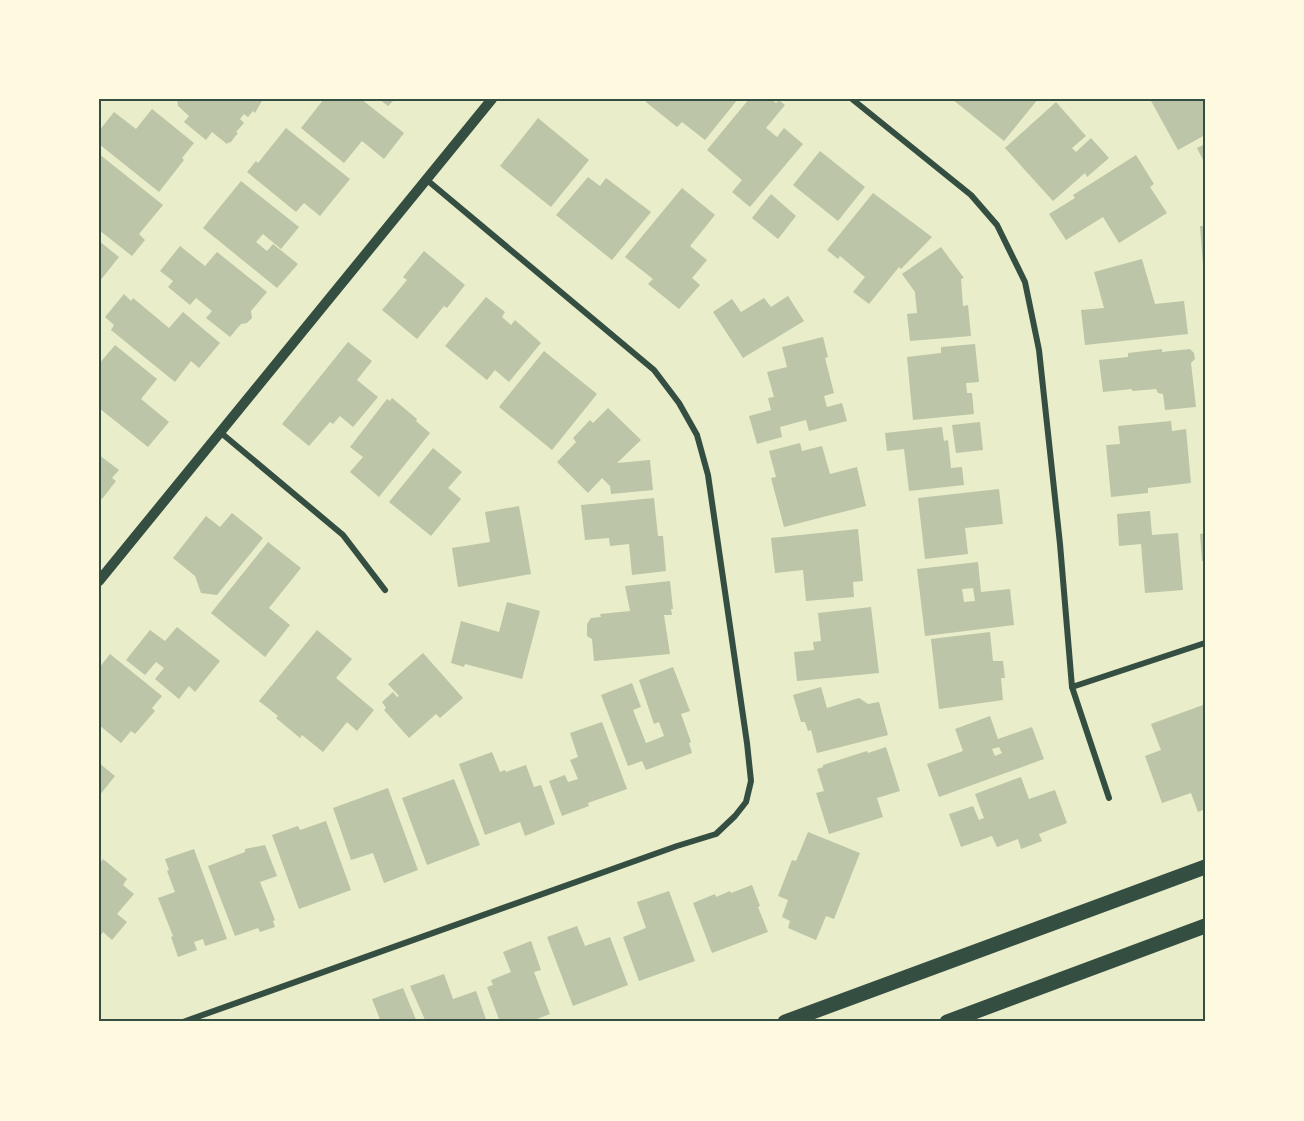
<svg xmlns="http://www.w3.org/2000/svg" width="1304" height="1121" font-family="Raleway,sans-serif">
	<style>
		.building { fill: #bcc5a7; fill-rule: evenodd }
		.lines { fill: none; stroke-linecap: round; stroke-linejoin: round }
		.minor { stroke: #344e41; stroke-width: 6 }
		.tertiary { stroke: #344e41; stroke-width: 10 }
		.primary { stroke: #344e41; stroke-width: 15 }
		.neatline { fill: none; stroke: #344e41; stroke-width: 2 }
	</style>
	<rect width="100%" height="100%" fill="#e9edc9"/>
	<g class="building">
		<path d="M 177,99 L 263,99 L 255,113 L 253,111 L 248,117 L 244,114 L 240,119 L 244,123 L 236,132 L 238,133 L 230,143 L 229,142 L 227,144 L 212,132 L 206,140 L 184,122 L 189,116 L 178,106 Z"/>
		<path d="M 324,99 L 361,99 L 404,133 L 384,159 L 362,141 L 344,163 L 301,128 Z"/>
		<path d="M 379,99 L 395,99 L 388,106 Z"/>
		<path d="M 648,99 L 738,99 L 705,140 L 682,122 L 677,127 L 646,102 Z"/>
		<path d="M 749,99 L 771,99 L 776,103 L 779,100 L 785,105 L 766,128 L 777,137 L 784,128 L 803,144 L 750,207 L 732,192 L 742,180 L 707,150 Z"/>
		<path d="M 952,99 L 1038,99 L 1004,141 Z"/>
		<path d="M 1150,99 L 1205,99 L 1205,135 L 1178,150 Z"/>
		<path d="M 1056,102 L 1086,136 L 1072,148 L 1076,152 L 1091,138 L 1109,158 L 1087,177 L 1085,173 L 1053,201 L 1005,148 Z"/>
		<path d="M 152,109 L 194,143 L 182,158 L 184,160 L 159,192 L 99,144 L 99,131 L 114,112 L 136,129 Z"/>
		<path d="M 538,118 L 589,160 L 551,207 L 500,166 Z"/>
		<path d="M 286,128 L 350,179 L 320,216 L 304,203 L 296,212 L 247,172 L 256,161 L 258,163 Z"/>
		<path d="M 1205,144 L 1205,164 L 1197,148 Z"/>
		<path d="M 820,151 L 865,187 L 838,221 L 793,185 Z"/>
		<path d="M 99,154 L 163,205 L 139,234 L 145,240 L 132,256 L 99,230 Z"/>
		<path d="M 1136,155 L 1154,184 L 1150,187 L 1167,213 L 1119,243 L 1103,217 L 1066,240 L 1049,214 L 1075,198 L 1073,195 Z"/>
		<path d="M 588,177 L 600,186 L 606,178 L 651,212 L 612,260 L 556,215 Z"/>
		<path d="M 241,181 L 299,227 L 281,249 L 263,234 L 256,242 L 267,251 L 273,244 L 298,264 L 277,288 L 203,228 Z"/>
		<path d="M 682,188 L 715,215 L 690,246 L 707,260 L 692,278 L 700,285 L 679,309 L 648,284 L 653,279 L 625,257 Z"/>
		<path d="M 873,193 L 932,237 L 901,269 L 899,267 L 869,304 L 853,292 L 865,277 L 840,256 L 838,259 L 827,250 Z"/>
		<path d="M 771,194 L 796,216 L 778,239 L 752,218 Z"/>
		<path d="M 1200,226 L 1205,226 L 1205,265 L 1203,265 Z"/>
		<path d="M 99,241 L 119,257 L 99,282 Z"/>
		<path d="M 180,246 L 205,266 L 217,252 L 267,292 L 251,311 L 252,318 L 247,323 L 241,324 L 230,337 L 206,318 L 212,311 L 196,298 L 190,305 L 168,287 L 173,281 L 160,271 Z"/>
		<path d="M 941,247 L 964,278 L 961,279 L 963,306 L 968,305 L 971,336 L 910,341 L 907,314 L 917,313 L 915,292 L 902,274 Z"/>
		<path d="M 424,251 L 465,285 L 447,308 L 444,306 L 417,339 L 382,310 L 407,280 L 403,277 Z"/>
		<path d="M 1142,259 L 1155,304 L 1184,301 L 1188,334 L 1085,345 L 1081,310 L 1104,308 L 1094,272 Z"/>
		<path d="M 124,294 L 131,301 L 133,298 L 169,328 L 183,312 L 220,343 L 199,368 L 191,361 L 175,382 L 111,330 L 114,325 L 105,317 Z"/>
		<path d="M 788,296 L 804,321 L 743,358 L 713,312 L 732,299 L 741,312 L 764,298 L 771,307 Z"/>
		<path d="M 486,297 L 505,312 L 502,317 L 511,325 L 515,320 L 541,343 L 509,382 L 495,370 L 487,380 L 445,346 Z"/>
		<path d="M 823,337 L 828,357 L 825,358 L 834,393 L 824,396 L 827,407 L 842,403 L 847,421 L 809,431 L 806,420 L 780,427 L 782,437 L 757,444 L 749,416 L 771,410 L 768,398 L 774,397 L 767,372 L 787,367 L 782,347 Z"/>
		<path d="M 348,342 L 372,361 L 357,380 L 378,397 L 353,427 L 340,416 L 333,424 L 330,422 L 309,446 L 282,424 Z"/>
		<path d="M 975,344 L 979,382 L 966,383 L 967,393 L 972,393 L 974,414 L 913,420 L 907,357 L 941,353 L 941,347 Z"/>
		<path d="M 115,345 L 157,379 L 141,399 L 169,422 L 148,447 L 99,408 L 99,364 Z"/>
		<path d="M 1162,349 L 1162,352 L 1190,349 L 1194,353 L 1195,359 L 1191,363 L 1196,407 L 1165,410 L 1163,394 L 1158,393 L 1156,389 L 1132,391 L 1132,389 L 1103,392 L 1099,360 L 1128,357 L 1128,353 Z"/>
		<path d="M 544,351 L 597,394 L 552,450 L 499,407 Z"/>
		<path d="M 392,398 L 417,419 L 416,421 L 430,433 L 379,497 L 350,472 L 363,457 L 350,447 L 387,399 L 390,401 Z"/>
		<path d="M 608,408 L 641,440 L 617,463 L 650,460 L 653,490 L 611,494 L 610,486 L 602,478 L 588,493 L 557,462 L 576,442 L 573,438 L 590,420 L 593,423 Z"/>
		<path d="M 1171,421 L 1172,431 L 1186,429 L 1191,483 L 1148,488 L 1148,493 L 1111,497 L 1106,445 L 1120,444 L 1118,426 Z"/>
		<path d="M 980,422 L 983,450 L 956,453 L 952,425 Z"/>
		<path d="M 942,427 L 944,441 L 948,440 L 951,468 L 962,467 L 964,485 L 909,491 L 904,449 L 887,451 L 885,433 Z"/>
		<path d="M 800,443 L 802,451 L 822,446 L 830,474 L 857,467 L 866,506 L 784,527 L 771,478 L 776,477 L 769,451 Z"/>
		<path d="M 433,448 L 462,472 L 448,488 L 461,499 L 431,536 L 389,502 Z"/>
		<path d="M 99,455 L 119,470 L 112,478 L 116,481 L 102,499 L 99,496 Z"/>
		<path d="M 999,489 L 1003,524 L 965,528 L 968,554 L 925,559 L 918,498 Z"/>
		<path d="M 654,498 L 658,536 L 663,536 L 666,571 L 632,575 L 629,544 L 610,546 L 609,538 L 585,540 L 581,505 Z"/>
		<path d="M 519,506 L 531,574 L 458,587 L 452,548 L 490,542 L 485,512 Z"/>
		<path d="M 1150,511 L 1152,535 L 1178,533 L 1183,590 L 1145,593 L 1141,544 L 1119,546 L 1117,514 Z"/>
		<path d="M 232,513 L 263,538 L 217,595 L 201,593 L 195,576 L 173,558 L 206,516 L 220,527 Z"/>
		<path d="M 858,529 L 863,581 L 853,582 L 854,597 L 806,601 L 803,570 L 775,573 L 771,538 Z"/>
		<path d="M 1205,533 L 1205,561 L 1202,561 L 1200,534 Z"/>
		<path d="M 268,542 L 301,568 L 269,608 L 290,625 L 265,657 L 211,613 Z"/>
		<path d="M 978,562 L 981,592 L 1010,589 L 1014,625 L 925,636 L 917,569 ZM 973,588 L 975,601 L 964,602 L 962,589 Z"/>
		<path d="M 670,581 L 673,609 L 671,609 L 672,615 L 664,615 L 670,654 L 594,661 L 592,639 L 587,636 L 587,624 L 591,618 L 601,617 L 600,614 L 630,611 L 625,586 Z"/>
		<path d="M 507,602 L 540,611 L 522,679 L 465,664 L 464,667 L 451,663 L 461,621 L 499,632 Z"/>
		<path d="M 871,607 L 879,673 L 797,681 L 794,652 L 814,650 L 813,642 L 821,641 L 818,613 Z"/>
		<path d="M 177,627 L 220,661 L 195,692 L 189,686 L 179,699 L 155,679 L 164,668 L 156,662 L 145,675 L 126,660 L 150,630 L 165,641 Z"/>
		<path d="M 317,630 L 352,659 L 336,678 L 374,710 L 357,731 L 347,722 L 323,752 L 302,735 L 300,738 L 276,718 L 278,716 L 259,701 Z"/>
		<path d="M 990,632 L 993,661 L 1003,661 L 1005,678 L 1001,678 L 1003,700 L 939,709 L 931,639 Z"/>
		<path d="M 423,653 L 463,698 L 440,718 L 436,714 L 409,738 L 384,710 L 386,708 L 382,702 L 393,692 L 397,697 L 399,696 L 388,684 Z"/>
		<path d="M 110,654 L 162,696 L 152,708 L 155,711 L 135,734 L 131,731 L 121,743 L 99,725 L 99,668 Z"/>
		<path d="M 673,667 L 690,711 L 681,714 L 691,742 L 689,743 L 692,753 L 646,770 L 642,761 L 628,766 L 601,695 L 632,683 L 641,707 L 633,710 L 646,743 L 664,736 L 659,722 L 654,724 L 639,680 Z"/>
		<path d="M 821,687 L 827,708 L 859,698 L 868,704 L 879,702 L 888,735 L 817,753 L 811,730 L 808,731 L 805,722 L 801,722 L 793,695 Z"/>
		<path d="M 1203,705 L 1205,711 L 1205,809 L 1198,812 L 1191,793 L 1162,803 L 1145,756 L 1161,750 L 1151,724 Z"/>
		<path d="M 990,716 L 998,739 L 1032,727 L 1044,759 L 939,797 L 927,764 L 963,751 L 955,729 ZM 999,747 L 1002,753 L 995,756 L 992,749 Z"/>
		<path d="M 602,722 L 627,789 L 588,803 L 589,806 L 562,816 L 549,781 L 565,775 L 568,782 L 578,779 L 570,760 L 578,757 L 570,733 Z"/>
		<path d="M 886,747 L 900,791 L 877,798 L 883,817 L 829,834 L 816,793 L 824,791 L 817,769 L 823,767 L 823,765 L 867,751 L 868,753 Z"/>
		<path d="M 492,752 L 500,772 L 505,770 L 506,772 L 526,765 L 534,787 L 541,785 L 555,824 L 525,836 L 520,822 L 485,835 L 459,764 Z"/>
		<path d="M 99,763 L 115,776 L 99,796 Z"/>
		<path d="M 1021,777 L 1029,799 L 1055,790 L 1067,823 L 1039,834 L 1042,841 L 1021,849 L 1018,839 L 997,847 L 992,836 L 961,847 L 949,814 L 973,806 L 979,820 L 984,818 L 975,794 Z"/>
		<path d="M 454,779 L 480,845 L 427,865 L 402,798 Z"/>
		<path d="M 388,788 L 418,870 L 384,883 L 373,853 L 351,860 L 333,808 Z"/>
		<path d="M 326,821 L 351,890 L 299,909 L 272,835 L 298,826 L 300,830 Z"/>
		<path d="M 808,832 L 860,853 L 834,919 L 826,916 L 816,940 L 788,928 L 790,921 L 782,917 L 788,900 L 778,896 L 792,860 L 796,861 Z"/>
		<path d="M 265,845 L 277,876 L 260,882 L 275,920 L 273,921 L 275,927 L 260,932 L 258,928 L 235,936 L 208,866 L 245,852 L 245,849 Z"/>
		<path d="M 194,849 L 227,939 L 205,946 L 203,939 L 194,942 L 197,950 L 178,957 L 171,937 L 173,936 L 158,898 L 175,892 L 167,871 L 169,870 L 165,859 Z"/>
		<path d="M 103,859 L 127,879 L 123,885 L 134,894 L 117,914 L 127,922 L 112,940 L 103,932 L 101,935 L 99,933 L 99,865 Z"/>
		<path d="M 752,885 L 760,906 L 758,907 L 768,932 L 712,953 L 693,903 L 715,894 L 716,897 L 730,891 L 731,893 Z"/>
		<path d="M 669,891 L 695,961 L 639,981 L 623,937 L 646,928 L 637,902 Z"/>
		<path d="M 577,926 L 585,946 L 610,937 L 628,985 L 573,1006 L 547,937 Z"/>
		<path d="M 531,941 L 541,970 L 534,972 L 550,1014 L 529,1022 L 500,1022 L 487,987 L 493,985 L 491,980 L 511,972 L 503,952 Z"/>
		<path d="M 444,974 L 453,999 L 476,991 L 487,1022 L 426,1022 L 410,986 Z"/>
		<path d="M 403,988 L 417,1022 L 381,1022 L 372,999 Z"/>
	</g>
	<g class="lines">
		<g class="minor">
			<path d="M 852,99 L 971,195 L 997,225 L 1025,282 L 1039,350 L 1060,544 L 1072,687 L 1109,798"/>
			<path d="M 220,432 L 343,535 L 385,590"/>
			<path d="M 1072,687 L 1205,643"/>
			<path d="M 183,1022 L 677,846 L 716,834 L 735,816 L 746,802 L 751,781 L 747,743 L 708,475 L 697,435 L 679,403 L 654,370 L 427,180"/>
		</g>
		<path class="tertiary" d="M 99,581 L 492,99"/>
		<g class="primary">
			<path d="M 785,1022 L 1205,867"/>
			<path d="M 947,1022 L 1205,926"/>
		</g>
	</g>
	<rect width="1304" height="1121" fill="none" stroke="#fefae0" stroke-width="201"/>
	<rect x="100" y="100" width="1104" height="920" class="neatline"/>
</svg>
